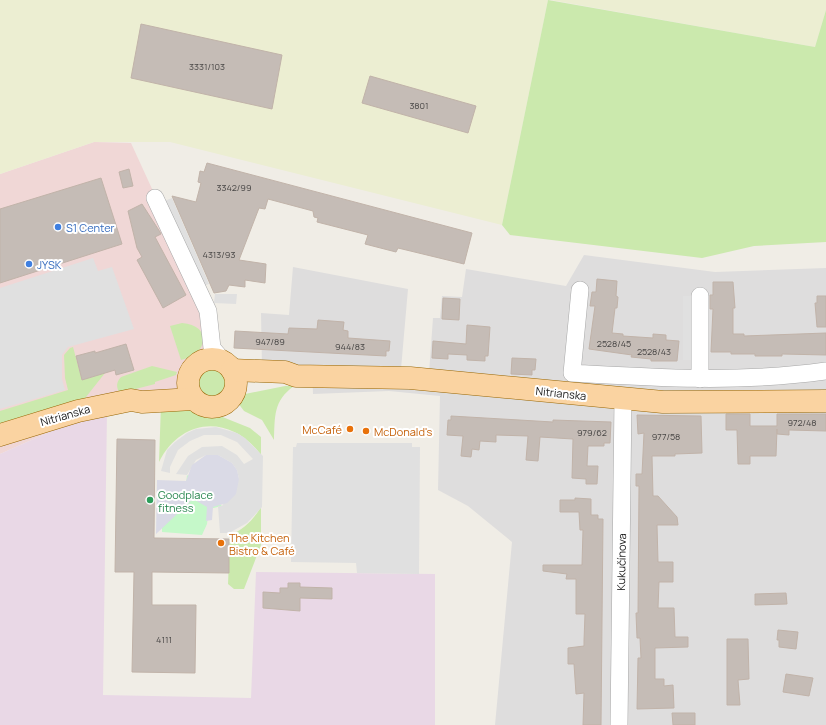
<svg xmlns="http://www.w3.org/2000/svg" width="826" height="725" font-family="Manrope,sans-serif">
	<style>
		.residential { fill: #dedddd }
		.commercial { fill: #f0d7d6 }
		.industrial { fill: #e9d8e6 }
		.farmland { fill: #eceed2 }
		.grass { fill: #cbe9ad }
		.park { fill: #c5f8c9 }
		.parking { fill: #e0e0e0 }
		.plaza { fill: #dadae6 }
		.building { fill: #c5bcb6; stroke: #c1b3a9 }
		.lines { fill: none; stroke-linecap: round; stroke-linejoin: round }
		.minor-casing { stroke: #a7a7a7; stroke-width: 18 }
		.major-casing { stroke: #986603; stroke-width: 23 }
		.minor { stroke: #fff; stroke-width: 17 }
		.major { stroke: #fad3a1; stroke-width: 22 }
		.shop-dot { fill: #3f7fe0; stroke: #fff; stroke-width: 1.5 }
		.food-dot { fill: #e8710a; stroke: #fff; stroke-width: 1.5 }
		.leisure-dot { fill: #2e9e5b; stroke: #fff; stroke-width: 1.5 }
		.labels { text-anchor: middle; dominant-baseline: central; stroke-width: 4; stroke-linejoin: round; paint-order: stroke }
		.number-label { font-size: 9px; fill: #494746 }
		.shop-label { font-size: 11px; fill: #366cbe; stroke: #fff; text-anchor: start }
		.street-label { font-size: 11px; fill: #202020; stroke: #fff }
		.food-label { font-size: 11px; fill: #c56008; stroke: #fff; text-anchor: start }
		.leisure-label { font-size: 11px; fill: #27864d; stroke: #fff; text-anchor: start }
	</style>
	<rect width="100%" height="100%" fill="#f0ede6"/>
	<path class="residential" d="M 584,255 L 715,272 L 826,268 L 826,725 L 495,725 L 512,542 L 468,506 L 438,490 L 440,396 L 389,391 L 313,394 L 312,367 L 262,368 L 261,313 L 289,315 L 293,267 L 408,289 L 401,369 L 429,373 L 433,318 L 440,318 L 442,296 L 462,297 L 466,269 L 566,286 Z"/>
	<path class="commercial" d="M 94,142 L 131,143 L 208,311 L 207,354 L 188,369 L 183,385 L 181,401 L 72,422 L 0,454 L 0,174 Z"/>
	<path class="industrial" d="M 107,412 L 103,695 L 251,698 L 256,572 L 435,574 L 435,725 L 0,725 L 0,454 L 72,422 Z"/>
	<g class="farmland">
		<path d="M 0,0 L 548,0 L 502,225 L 170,142 L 94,142 L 0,174 Z"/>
		<path d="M 551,0 L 826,0 L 826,10 L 815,47 Z"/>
	</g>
	<g class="grass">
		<path d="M 548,0 L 815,47 L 826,10 L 826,242 L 754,246 L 702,258 L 510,235 L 502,225 Z"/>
		<path d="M 182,323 C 212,325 209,354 181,360 L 170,326 Z"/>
		<path d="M 73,347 L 82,380 L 105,373 L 82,402 L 0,425 L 0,411 L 68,390 L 65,378 L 64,355 L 70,348 Z"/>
		<path d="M 152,366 L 177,372 L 176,375 L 155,382 L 155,384 L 120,393 C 116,388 116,382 121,377 Z"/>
		<circle cx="212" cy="383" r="14"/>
		<path d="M 285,386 L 294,386 C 273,401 275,417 274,440 L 262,420 L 244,411 L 238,403 L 238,400 L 245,394 Z"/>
		<path d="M 181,401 L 202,414 L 220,416 L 250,428 L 261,437 L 261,455 C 232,415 182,416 159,462 L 161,404 Z"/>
		<path d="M 261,507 L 261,545 L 244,589 L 234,589 L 228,584 L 230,535 C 244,529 253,520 261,507 Z"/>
	</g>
	<path class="park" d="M 187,475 L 222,506 L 209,509 L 207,524 L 202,535 L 162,532 L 162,486 L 186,485 Z"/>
	<g class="parking">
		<path d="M 172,198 L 209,284 L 199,287 L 162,202 Z"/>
		<path d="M 93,258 L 98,271 L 112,267 L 134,329 L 68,347 L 62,355 L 62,379 L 65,390 L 0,409 L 0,288 Z"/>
		<path d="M 215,294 L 237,294 L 236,304 L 214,303 Z"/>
		<rect x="683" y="296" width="17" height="64"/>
		<path d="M 216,427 L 237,433 L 245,438 L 263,456 L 262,507 L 247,523 L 229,533 L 220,533 L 218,506 L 222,506 L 239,479 L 237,470 L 232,463 L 218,455 L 206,455 L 196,460 L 187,475 L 176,474 L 188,456 L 202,447 L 222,446 L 237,455 L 244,464 L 253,459 L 237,442 L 221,435 L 204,435 L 190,441 L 178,450 L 170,467 L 170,473 L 161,471 L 167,450 L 175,442 L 187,433 L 196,429 Z"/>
		<path d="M 297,443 L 412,443 L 412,447 L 420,447 L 419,574 L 357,573 L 356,563 L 291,562 L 293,447 L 296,447 Z"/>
	</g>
	<path class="plaza" d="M 206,455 L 218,455 L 232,463 L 237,470 L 239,479 L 236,494 L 227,503 L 213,507 L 212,520 L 206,521 L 207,507 L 193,499 L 156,534 L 157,480 L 186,481 L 192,465 Z"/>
	<g class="building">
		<path d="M 141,24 L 282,55 L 272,109 L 131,78 Z"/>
		<path d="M 370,76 L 476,106 L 468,133 L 362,103 Z"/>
		<path d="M 207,163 L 472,233 L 464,264 L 398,248 L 396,252 L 365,244 L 368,235 L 317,222 L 318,218 L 314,217 L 313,211 L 268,199 L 265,209 L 259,208 L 239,260 L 266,264 L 265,283 L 245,280 L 245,287 L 229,285 L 226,291 L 214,293 L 172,196 L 196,202 L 201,183 L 198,182 L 200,171 L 204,172 Z"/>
		<path d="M 129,169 L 133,186 L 123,188 L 119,172 Z"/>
		<path d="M 101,178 L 122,244 L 0,283 L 0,209 Z"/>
		<path d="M 142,204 L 160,232 L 161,234 L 155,237 L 186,295 L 163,308 L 137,260 L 142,257 L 137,248 L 128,211 Z"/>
		<path d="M 597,279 L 617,281 L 616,296 L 618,297 L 617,308 L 615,308 L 612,333 L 623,334 L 623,336 L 653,338 L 653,334 L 666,335 L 666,340 L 679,341 L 677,361 L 651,361 L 651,359 L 631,357 L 632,355 L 589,349 L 595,306 L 590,306 L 592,292 L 596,292 Z"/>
		<path d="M 713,282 L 733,282 L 735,308 L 733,308 L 733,334 L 744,334 L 744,336 L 826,333 L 826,355 L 782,354 L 782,356 L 755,356 L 755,354 L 731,354 L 731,352 L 711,352 L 713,309 L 710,309 L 710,295 L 713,295 Z"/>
		<path d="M 817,296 L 826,296 L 826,327 L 817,327 L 815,303 L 817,303 Z"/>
		<path d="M 443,298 L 460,299 L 459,320 L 442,319 Z"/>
		<path d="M 318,320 L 344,322 L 343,330 L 348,331 L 348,338 L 390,341 L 389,351 L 386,351 L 386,356 L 234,348 L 235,331 L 288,334 L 289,328 L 317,329 Z"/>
		<path d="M 467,325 L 490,327 L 488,356 L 485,356 L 485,361 L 467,360 L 467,355 L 448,354 L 448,359 L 432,358 L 433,341 L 466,344 Z"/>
		<path d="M 126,344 L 134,370 L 116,375 L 115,370 L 82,380 L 76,356 L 95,351 L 95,353 Z"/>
		<path d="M 512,358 L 536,359 L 535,370 L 532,370 L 532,375 L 511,374 Z"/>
		<path d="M 726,414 L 750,414 L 750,426 L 777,426 L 777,414 L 826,414 L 826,431 L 789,430 L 789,435 L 777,434 L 777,429 L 776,456 L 750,456 L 750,464 L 738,464 L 737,430 L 726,430 Z"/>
		<path d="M 637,415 L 701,416 L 702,453 L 675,454 L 675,456 L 652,456 L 653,496 L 658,496 L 677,517 L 678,525 L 657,525 L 658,562 L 673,562 L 673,582 L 659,582 L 658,608 L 674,608 L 675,637 L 688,637 L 688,647 L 655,648 L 655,679 L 664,679 L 664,686 L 673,685 L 674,708 L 637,709 L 638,658 L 641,658 L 640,638 L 637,638 L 636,613 L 638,613 L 639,486 L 636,486 L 636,474 L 642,474 L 644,433 L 638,434 Z"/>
		<path d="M 451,416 L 553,422 L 553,420 L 611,422 L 610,443 L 604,443 L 604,446 L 588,446 L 587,466 L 598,466 L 597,484 L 586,484 L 586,479 L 572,478 L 573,439 L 540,437 L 538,461 L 526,460 L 528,436 L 496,435 L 496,442 L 480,441 L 479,450 L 472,449 L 471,457 L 461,456 L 463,436 L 447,435 L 448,420 L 451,420 Z"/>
		<path d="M 117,439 L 155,440 L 154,538 L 229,539 L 229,573 L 152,572 L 152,605 L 196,605 L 195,673 L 132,672 L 134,572 L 115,572 Z"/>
		<path d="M 575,498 L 591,499 L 591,515 L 598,515 L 598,519 L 603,519 L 601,725 L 583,725 L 584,693 L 576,694 L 574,664 L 568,664 L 568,648 L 584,646 L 584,641 L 585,614 L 576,614 L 576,579 L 566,579 L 567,574 L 543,571 L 543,565 L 582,565 L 583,530 L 580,530 L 579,512 L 560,512 L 560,500 L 575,500 Z"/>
		<path d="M 288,583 L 300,583 L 300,587 L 332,588 L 332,599 L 300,598 L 300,611 L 263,608 L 263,592 L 280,593 L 280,588 L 288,588 Z"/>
		<path d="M 786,593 L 787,604 L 755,605 L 755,594 Z"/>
		<path d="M 778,630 L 798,632 L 796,649 L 779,647 L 779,640 L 777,640 Z"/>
		<path d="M 727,639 L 748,639 L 749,679 L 738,680 L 740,705 L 727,705 Z"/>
		<path d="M 786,674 L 813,678 L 809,696 L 783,692 Z"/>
		<path d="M 672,713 L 695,713 L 695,725 L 673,725 Z"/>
	</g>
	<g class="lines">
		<defs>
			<g id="minor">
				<path d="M 155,198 L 208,311 L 212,348 L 224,362"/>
				<path d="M 580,290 L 572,373 C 657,378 742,383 826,371"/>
				<path d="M 700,296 L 700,379"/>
				<path d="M 619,725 L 623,399"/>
			</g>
			<g id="major">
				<circle cx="212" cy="383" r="24"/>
				<path d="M 232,370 L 285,372 L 296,376 L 410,378 L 663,402 L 826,401"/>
				<path d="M 0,435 L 78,411 L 131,400 L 142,402 L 193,399"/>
			</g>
		</defs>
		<use href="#minor" class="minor-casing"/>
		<use href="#major" class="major-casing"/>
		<use href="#minor" class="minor"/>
		<use href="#major" class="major"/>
	</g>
	<g class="shop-dot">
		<circle cx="58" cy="227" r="4"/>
		<circle cx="29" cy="264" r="4"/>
	</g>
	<g class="food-dot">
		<circle cx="350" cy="429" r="4"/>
		<circle cx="366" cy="431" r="4"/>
		<circle cx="221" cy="543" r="4"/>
	</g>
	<circle class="leisure-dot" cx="150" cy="500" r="4"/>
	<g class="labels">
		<g class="number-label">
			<text x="207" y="66">3331/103</text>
			<text x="419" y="105">3801</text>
			<text x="234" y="187">3342/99</text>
			<text x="219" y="254">4313/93</text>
			<text x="270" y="341">947/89</text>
			<text x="614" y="343">2528/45</text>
			<text x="350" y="346">944/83</text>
			<text x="654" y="351">2528/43</text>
			<text x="802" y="422">972/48</text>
			<text x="592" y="432">979/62</text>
			<text x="666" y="436">977/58</text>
			<text x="164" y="639">4111</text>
		</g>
		<g class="shop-label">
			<text x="66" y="227">S1 Center</text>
			<text x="37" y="264">JYSK</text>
		</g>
		<g class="street-label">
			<text transform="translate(561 393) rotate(6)">Nitrianska</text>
			<text transform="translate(65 415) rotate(-16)">Nitrianska</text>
			<text transform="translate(621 562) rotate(-89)">Kukučínova</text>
		</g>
		<g class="food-label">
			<text x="342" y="429" text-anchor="end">McCafé</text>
			<text x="374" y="431">McDonald's</text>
			<text x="229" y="537">The Kitchen<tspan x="229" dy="13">Bistro &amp; Café</tspan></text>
		</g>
		<g class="leisure-label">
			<text x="158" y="494">Goodplace<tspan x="158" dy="13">fitness</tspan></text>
		</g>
	</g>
</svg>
